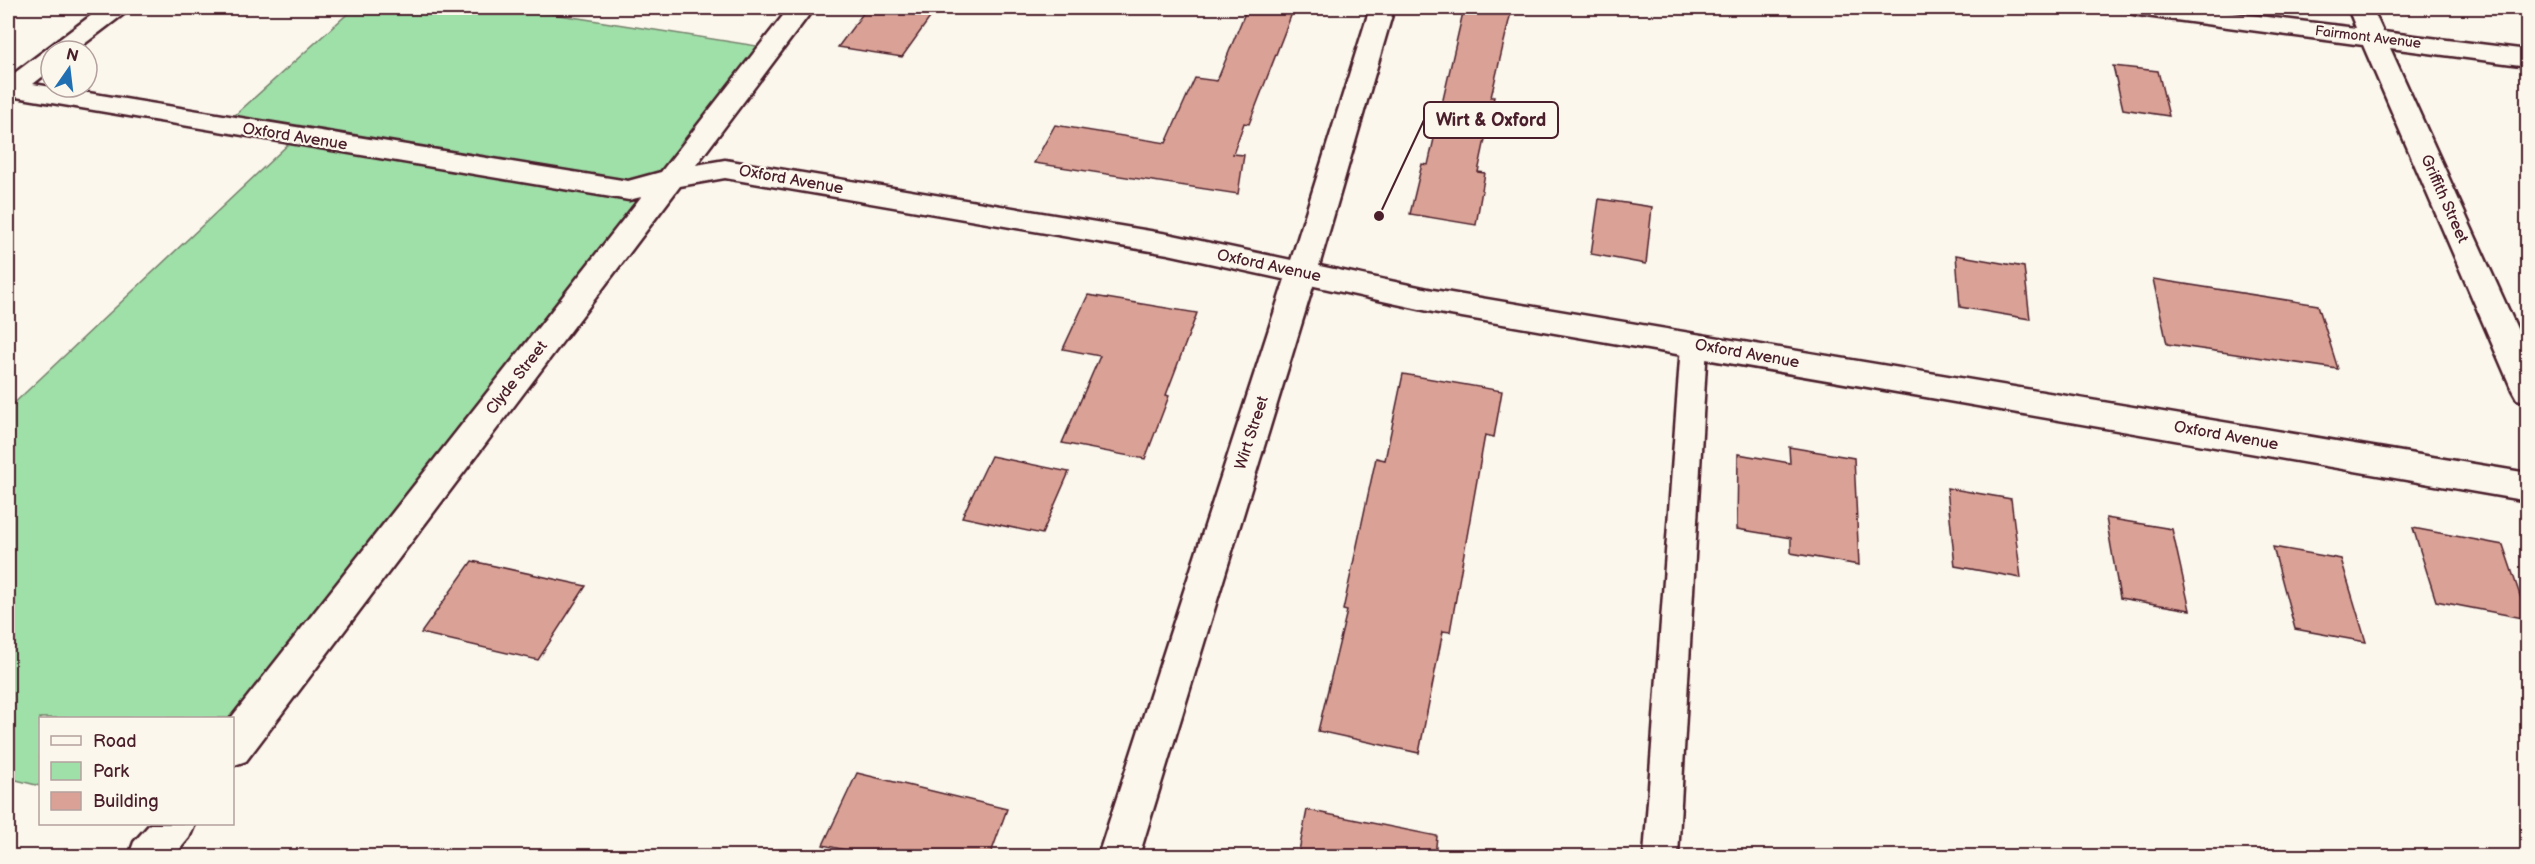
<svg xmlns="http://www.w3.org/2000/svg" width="2535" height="864" font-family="'Balsamiq Sans',sans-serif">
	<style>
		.green { fill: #9fdfa8; stroke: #747f6a; stroke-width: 1.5 }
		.building { fill: #daa296; stroke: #4a1f2b; stroke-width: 1.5 }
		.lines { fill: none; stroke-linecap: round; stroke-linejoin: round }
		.service-casing { stroke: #4a1f2b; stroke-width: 5 }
		.minor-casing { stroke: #4a1f2b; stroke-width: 5 }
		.secondary-casing { stroke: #4a1f2b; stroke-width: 5 }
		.service { fill: #fbf7ec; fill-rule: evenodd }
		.minor { fill: #fbf7ec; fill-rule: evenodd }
		.secondary { fill: #fbf7ec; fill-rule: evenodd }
		.labels { text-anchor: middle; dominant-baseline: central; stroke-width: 4.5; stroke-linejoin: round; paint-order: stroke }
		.far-street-label { font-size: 14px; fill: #4a1f2b; stroke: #fbf7ec }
		.street-label { font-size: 16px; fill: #4a1f2b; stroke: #fbf7ec }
		.leader { fill: none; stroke: #4a1f2b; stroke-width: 2 }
		.callout-dot { fill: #4a1f2b; stroke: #fbf7ec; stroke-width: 2 }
		.callout { fill: #fbf7ec; stroke: #4a1f2b; stroke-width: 2 }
		.callout-label { font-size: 18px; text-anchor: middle; font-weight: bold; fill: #4a1f2b }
	</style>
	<rect width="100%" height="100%" fill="#fbf7ec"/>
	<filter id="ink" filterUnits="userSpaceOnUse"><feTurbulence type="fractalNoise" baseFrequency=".0167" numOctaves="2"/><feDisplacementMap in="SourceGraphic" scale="12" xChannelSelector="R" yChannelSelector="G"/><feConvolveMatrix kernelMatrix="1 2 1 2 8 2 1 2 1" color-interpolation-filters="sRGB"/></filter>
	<g filter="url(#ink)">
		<path class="green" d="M 354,8 L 515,8 L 770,48 L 232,718 L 40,718 L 40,786 L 8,778 L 8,409 L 296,137 L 224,125 Z"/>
		<g class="building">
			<path d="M 867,8 L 937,8 L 902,57 L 838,47 Z"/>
			<path d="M 1247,8 L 1294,8 L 1249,124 L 1244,123 L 1233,154 L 1244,155 L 1238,194 L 1034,163 L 1055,125 L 1166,143 L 1195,78 L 1217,81 Z"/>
			<path d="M 1464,8 L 1512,8 L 1491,97 L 1494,97 L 1478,172 L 1485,173 L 1476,225 L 1410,214 L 1422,164 L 1428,165 Z"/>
			<path d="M 2113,66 L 2158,71 L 2169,116 L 2123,109 Z"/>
			<path d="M 1599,199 L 1652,207 L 1646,264 L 1591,254 Z"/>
			<path d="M 1956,255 L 2024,267 L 2030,319 L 1960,307 Z"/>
			<path d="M 2153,279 L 2318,305 L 2338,369 L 2167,344 Z"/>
			<path d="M 1088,295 L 1197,313 L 1166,395 L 1169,396 L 1145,459 L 1062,443 L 1100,356 L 1063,349 Z"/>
			<path d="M 1403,374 L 1502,391 L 1494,437 L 1485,435 L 1450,632 L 1443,631 L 1419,753 L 1318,731 L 1347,611 L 1343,610 L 1376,458 L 1385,460 Z"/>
			<path d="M 1789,447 L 1854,458 L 1859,565 L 1791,553 L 1791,538 L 1737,529 L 1738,454 L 1790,463 Z"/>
			<path d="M 991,456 L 1069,472 L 1042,534 L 962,517 Z"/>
			<path d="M 1947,488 L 2011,499 L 2021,578 L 1955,566 Z"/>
			<path d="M 2106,518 L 2172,529 L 2190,610 L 2120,598 Z"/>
			<path d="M 2413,528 L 2503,545 L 2528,619 L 2436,601 Z"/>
			<path d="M 2273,547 L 2341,559 L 2366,642 L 2295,629 Z"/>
			<path d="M 472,561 L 586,586 L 538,660 L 421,633 Z"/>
			<path d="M 857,773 L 1007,809 L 990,856 L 872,856 L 823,845 Z"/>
			<path d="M 1307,810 L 1437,836 L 1435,856 L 1298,856 Z"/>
		</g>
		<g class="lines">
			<defs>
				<path id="service" d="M 1694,336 L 1703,338 L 1707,345 L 1678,856 L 1644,856 L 1681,345 L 1685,338 Z"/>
				<g id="minor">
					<path d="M 101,8 L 128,8 L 125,13 L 75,51 L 51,51 L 51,70 L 33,84 L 628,181 L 661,172 L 789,8 L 814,8 L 696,165 L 725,160 L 1168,234 L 1433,290 L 2528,473 L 2528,501 L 1433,312 L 1168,254 L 725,178 L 680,186 L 246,761 L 232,766 L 231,718 L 641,197 L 629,200 L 16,97 L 8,99 L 8,78 Z"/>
					<path d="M 2126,8 L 2193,8 L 2356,28 L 2348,8 L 2372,8 L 2383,32 L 2528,50 L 2528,66 L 2390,48 L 2528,353 L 2528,402 L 2517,399 L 2512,390 L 2363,45 L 2138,15 L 2129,13 Z"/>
					<path d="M 150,824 L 195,824 L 189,838 L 174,856 L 129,856 L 134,842 Z"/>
				</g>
				<path id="secondary" d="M 1370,8 L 1394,8 L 1317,273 L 1139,856 L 1098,856 L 1287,273 Z"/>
			</defs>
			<use href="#service" class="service-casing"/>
			<use href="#minor" class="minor-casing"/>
			<use href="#secondary" class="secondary-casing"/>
			<use href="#service" class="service"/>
			<use href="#minor" class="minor"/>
			<use href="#secondary" class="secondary"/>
		</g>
	</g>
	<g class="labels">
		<g class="far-street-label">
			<text transform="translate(2368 37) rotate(7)">Fairmont Avenue</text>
		</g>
		<g class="street-label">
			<text transform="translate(295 137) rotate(9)">Oxford Avenue</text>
			<text transform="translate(791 180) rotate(10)">Oxford Avenue</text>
			<text transform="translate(2444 199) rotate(66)">Griffith Street</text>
			<text transform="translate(1269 266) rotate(12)">Oxford Avenue</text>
			<text transform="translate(1747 354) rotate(10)">Oxford Avenue</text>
			<text transform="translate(517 378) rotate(-52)">Clyde Street</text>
			<text transform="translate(1252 433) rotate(-72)">Wirt Street</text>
			<text transform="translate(2226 436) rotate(10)">Oxford Avenue</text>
		</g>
	</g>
	<path class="leader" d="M1379 216L1424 120"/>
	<circle class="callout-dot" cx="1379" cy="216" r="6"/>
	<rect class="callout" x="1424" y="102" width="134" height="36" rx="6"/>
	<g class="callout-label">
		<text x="1491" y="126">Wirt &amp; Oxford</text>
	</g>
	<rect width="2535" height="864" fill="none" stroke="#fbf7ec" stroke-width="30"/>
	<rect x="15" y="15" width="2505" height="834" fill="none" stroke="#4a1f2b" stroke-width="2" filter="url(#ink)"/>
	<rect x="39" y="717" width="195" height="108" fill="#fbf7ec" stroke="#b4a19f" stroke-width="1.5"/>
	<rect x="51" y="736" width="30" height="9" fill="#fbf7ec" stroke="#b4a19f" stroke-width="1.5"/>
	<text x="93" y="747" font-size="18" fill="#4a1f2b">Road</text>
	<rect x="51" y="762" width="30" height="18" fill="#9fdfa8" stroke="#b4a19f" stroke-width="1.5"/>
	<text x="93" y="777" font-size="18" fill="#4a1f2b">Park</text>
	<rect x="51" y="792" width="30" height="18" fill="#daa296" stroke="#b4a19f" stroke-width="1.5"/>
	<text x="93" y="807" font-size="18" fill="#4a1f2b">Building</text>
	<g transform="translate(69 69) rotate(14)"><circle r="28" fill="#fbf7ec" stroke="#b4a19f" stroke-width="1.5"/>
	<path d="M0-4.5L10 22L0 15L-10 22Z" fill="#1f6fb2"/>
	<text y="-9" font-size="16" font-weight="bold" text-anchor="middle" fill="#4a1f2b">N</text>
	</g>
</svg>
